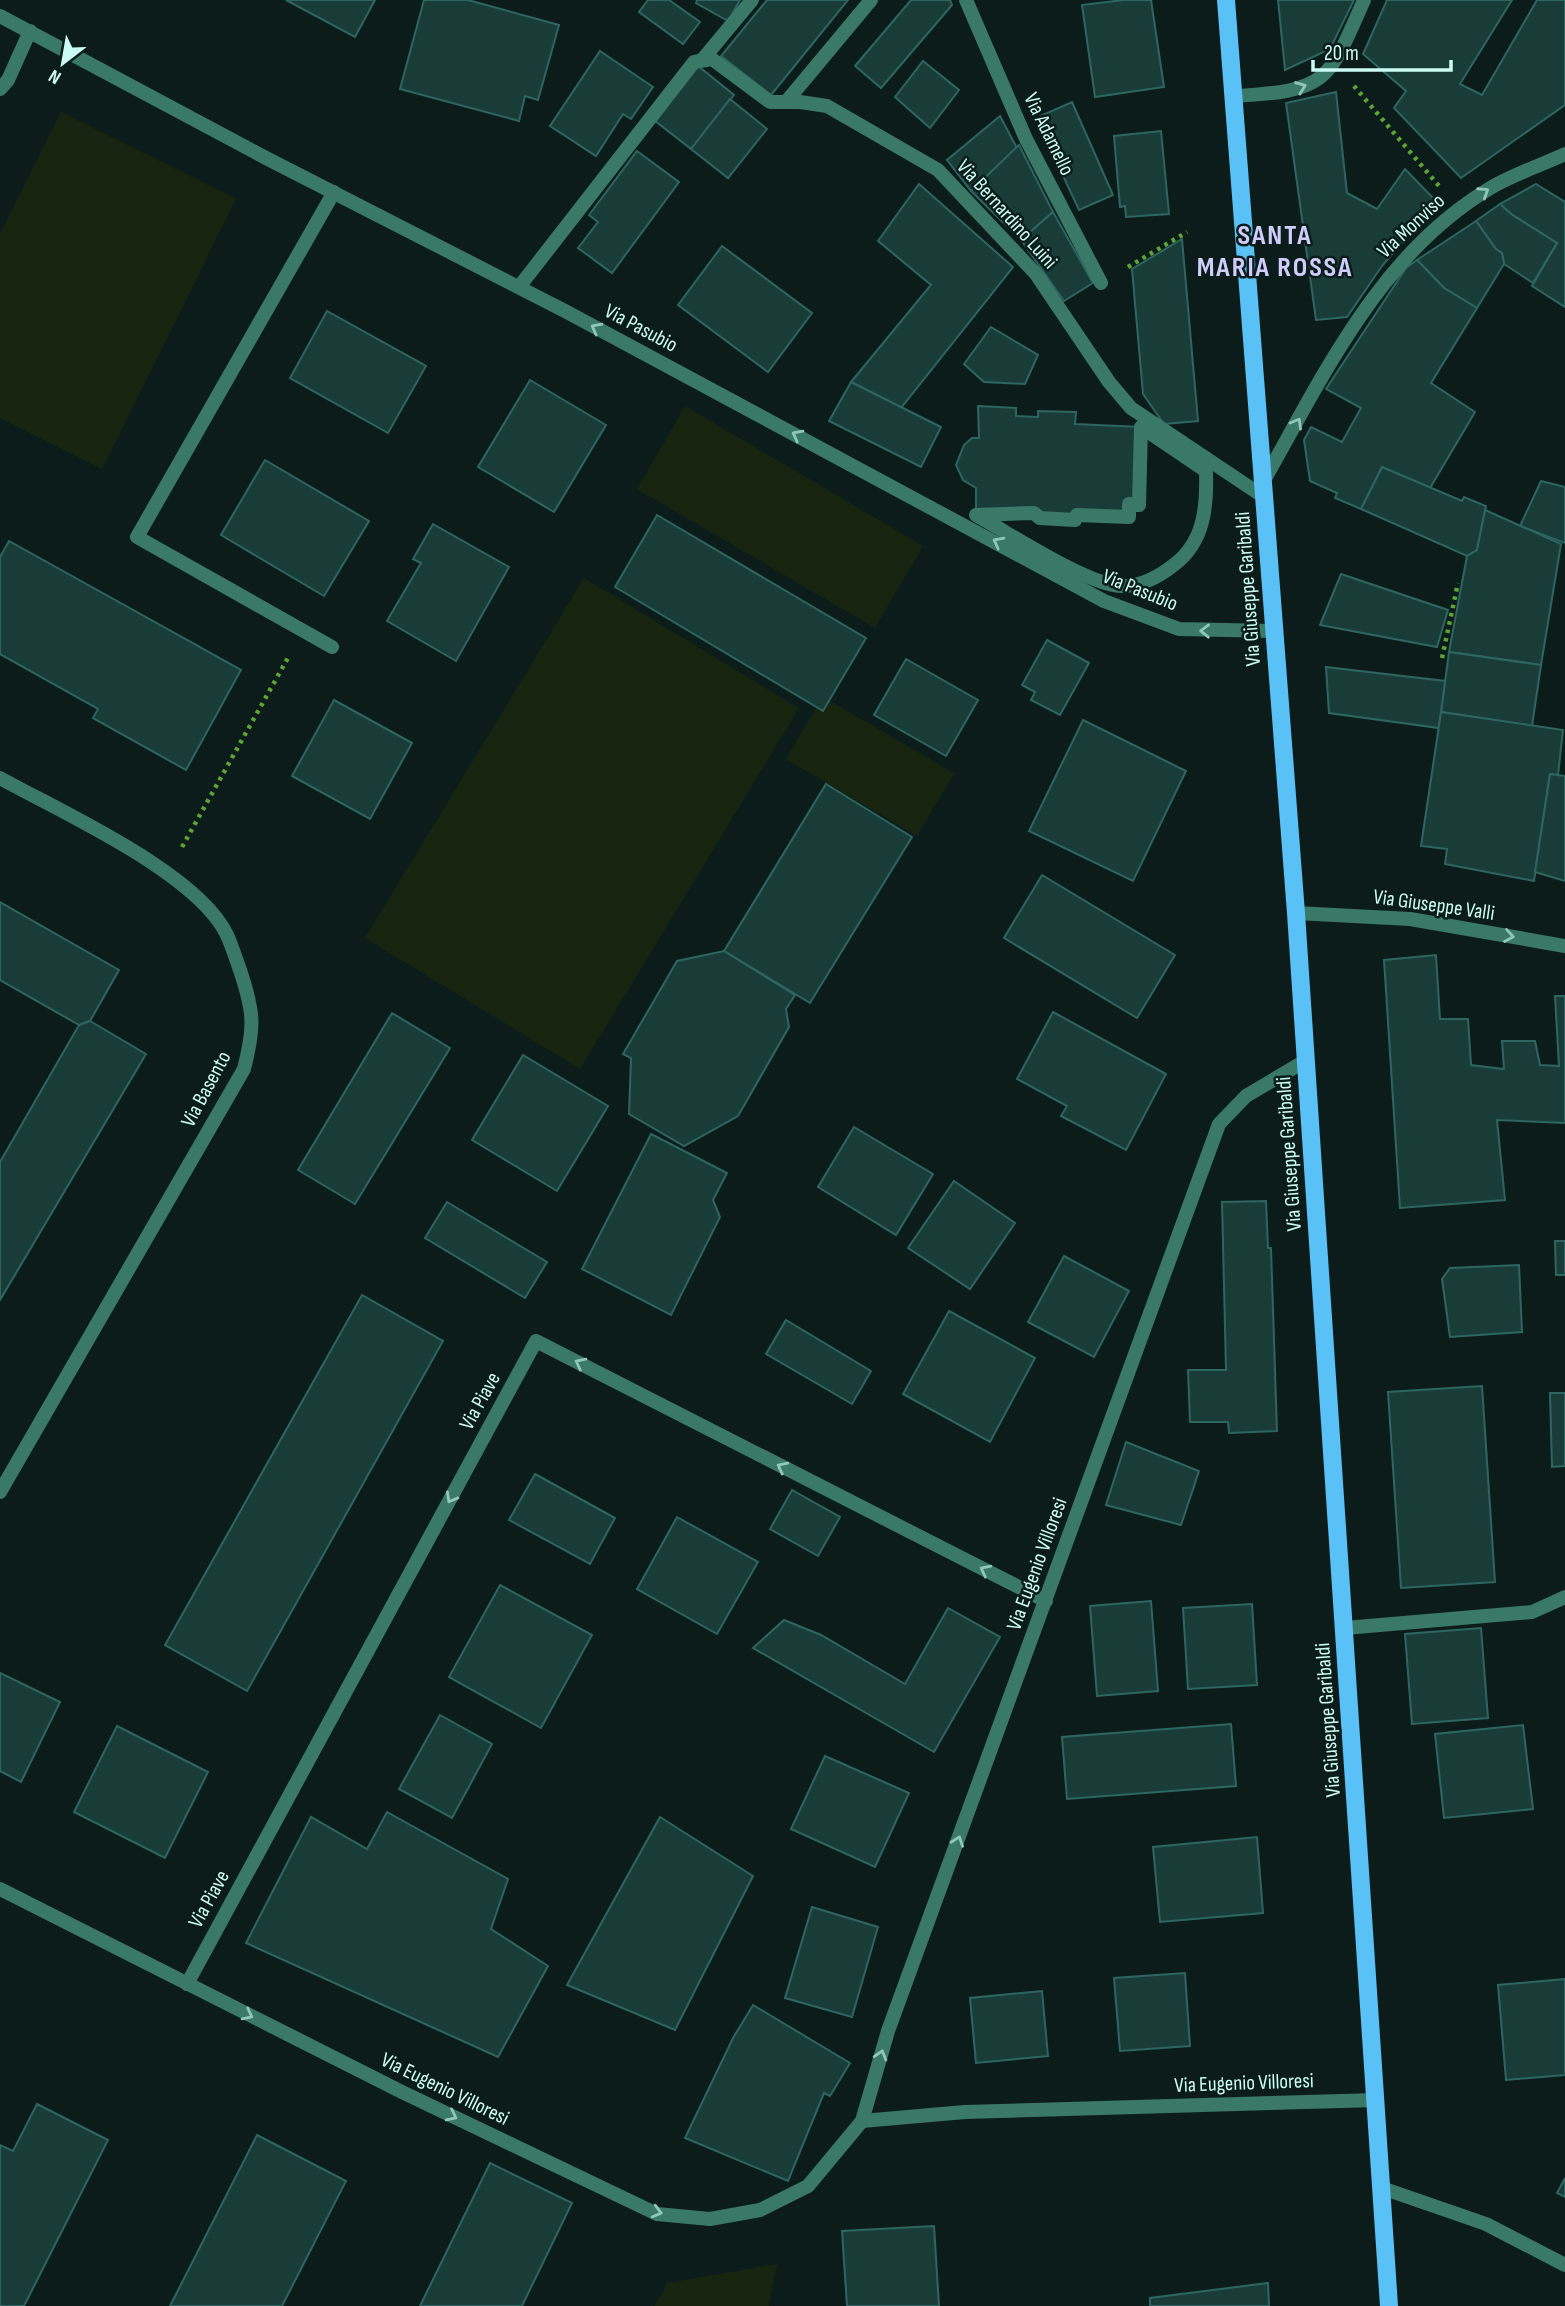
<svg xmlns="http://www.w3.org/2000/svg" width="1565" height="2306" font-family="'Sofia Sans Condensed',sans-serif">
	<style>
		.green { fill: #172510 }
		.building { fill: #1a3c38; stroke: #2d6661; stroke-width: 2 }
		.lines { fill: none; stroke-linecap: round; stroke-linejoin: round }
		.path { stroke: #5da634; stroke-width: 4.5; stroke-dasharray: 3.5 5; stroke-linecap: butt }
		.lane { stroke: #3a7868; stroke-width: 14 }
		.street { stroke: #3a7868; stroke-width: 14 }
		.primary { stroke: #59c1f5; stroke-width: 18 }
		.oneway { stroke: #91c7bb }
		.labels { text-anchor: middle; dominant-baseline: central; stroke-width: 5; stroke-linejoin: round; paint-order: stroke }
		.street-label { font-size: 21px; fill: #cbfcf3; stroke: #0c1c1a }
		.district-label { font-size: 28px; font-weight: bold; letter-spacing: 2px; fill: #d0cdfc; stroke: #0c1c1a }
	</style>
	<rect width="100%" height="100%" fill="#0c1c1a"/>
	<g class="green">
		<path d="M 61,112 L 236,199 L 102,469 L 0,418 L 0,234 Z"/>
		<path d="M 685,406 L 923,546 L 875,628 L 637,489 Z"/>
		<path d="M 584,578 L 799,708 L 580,1069 L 365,938 Z"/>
		<path d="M 823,697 L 954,773 L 917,836 L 786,759 Z"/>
		<path d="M 777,2264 L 769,2306 L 655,2306 L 667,2283 Z"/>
	</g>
	<g class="building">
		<path d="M 286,0 L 375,0 L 355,37 Z"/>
		<path d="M 424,0 L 468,0 L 559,25 L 538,100 L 525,96 L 519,121 L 400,89 Z"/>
		<path d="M 648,0 L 669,0 L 700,22 L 683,44 L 639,12 Z"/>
		<path d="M 697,0 L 740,0 L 728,21 L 696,3 Z"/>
		<path d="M 767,0 L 848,0 L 771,95 L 721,56 Z"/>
		<path d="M 911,0 L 950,0 L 952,5 L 881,88 L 855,66 Z"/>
		<path d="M 1123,0 L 1151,0 L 1164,87 L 1095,97 L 1082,5 Z"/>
		<path d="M 1278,0 L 1354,0 L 1330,49 L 1285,70 Z"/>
		<path d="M 1387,0 L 1512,0 L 1460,84 L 1482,95 L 1537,0 L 1565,0 L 1565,105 L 1461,178 L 1394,108 L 1406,91 L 1363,54 Z"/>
		<path d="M 600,51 L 653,87 L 631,119 L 623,114 L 596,156 L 550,126 Z"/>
		<path d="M 923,61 L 959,90 L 930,128 L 895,97 Z"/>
		<path d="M 697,65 L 734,95 L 691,149 L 654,120 Z"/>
		<path d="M 1336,92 L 1347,193 L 1377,209 L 1405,169 L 1437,202 L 1382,266 L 1347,317 L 1316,320 L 1286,103 Z"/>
		<path d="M 730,99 L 767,129 L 728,178 L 691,149 Z"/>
		<path d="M 1072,102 L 1113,195 L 1079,210 L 1036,118 Z"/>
		<path d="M 1000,116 L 1017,148 L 971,191 L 947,160 Z"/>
		<path d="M 1161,131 L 1169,214 L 1126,217 L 1125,206 L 1120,207 L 1114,136 Z"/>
		<path d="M 1019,145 L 1053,212 L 1021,240 L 971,191 Z"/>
		<path d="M 637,151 L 679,182 L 612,273 L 578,248 L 598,222 L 589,215 Z"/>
		<path d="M 919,184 L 1013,267 L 901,408 L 851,382 L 931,285 L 878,241 Z"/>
		<path d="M 1536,184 L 1565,202 L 1565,307 L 1532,286 L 1557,243 L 1511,214 L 1500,204 Z"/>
		<path d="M 1500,204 L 1511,214 L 1557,243 L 1533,283 L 1504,264 L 1502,253 L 1496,249 L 1476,221 Z"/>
		<path d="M 1053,212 L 1093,283 L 1064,301 L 1021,240 Z"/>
		<path d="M 1476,221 L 1496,249 L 1502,253 L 1504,264 L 1477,308 L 1444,288 L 1417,260 Z"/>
		<path d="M 1182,239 L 1198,421 L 1164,424 L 1143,394 L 1132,269 Z"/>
		<path d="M 722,246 L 812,313 L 768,372 L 678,305 Z"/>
		<path d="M 1417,260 L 1444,288 L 1477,308 L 1431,383 L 1475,412 L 1430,488 L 1382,467 L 1361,509 L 1335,498 L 1337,493 L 1310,481 L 1304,440 L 1311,427 L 1342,442 L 1361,408 L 1326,389 L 1406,268 Z"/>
		<path d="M 327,311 L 426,366 L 388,433 L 290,378 Z"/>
		<path d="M 991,327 L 1038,355 L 1025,384 L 984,382 L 964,364 Z"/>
		<path d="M 530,380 L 606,425 L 554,512 L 478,467 Z"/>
		<path d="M 851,382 L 941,427 L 921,467 L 829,421 Z"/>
		<path d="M 978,406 L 1016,408 L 1016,416 L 1038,417 L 1038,411 L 1076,412 L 1075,424 L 1141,427 L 1139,505 L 1129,517 L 976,515 L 976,488 L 963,480 L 956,465 L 964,445 L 972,438 L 979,438 Z"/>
		<path d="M 265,460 L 369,521 L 324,596 L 221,535 Z"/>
		<path d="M 1382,467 L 1462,501 L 1464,497 L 1486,506 L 1477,550 L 1467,556 L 1361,509 Z"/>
		<path d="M 1541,481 L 1565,487 L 1565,543 L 1520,526 Z"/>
		<path d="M 1485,510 L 1561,544 L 1541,665 L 1449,652 L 1467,556 L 1477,550 Z"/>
		<path d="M 657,515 L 866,638 L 823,711 L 615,587 Z"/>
		<path d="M 433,524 L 509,567 L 456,661 L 387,621 L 421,563 L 413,559 Z"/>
		<path d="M 9,541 L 241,670 L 186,770 L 93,718 L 98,709 L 0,654 L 0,557 Z"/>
		<path d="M 1341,574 L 1448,610 L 1437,647 L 1320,625 Z"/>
		<path d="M 1047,640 L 1089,663 L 1060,715 L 1031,700 L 1035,692 L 1022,685 Z"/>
		<path d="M 1449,652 L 1541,665 L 1532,726 L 1441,712 Z"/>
		<path d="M 906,659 L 978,700 L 946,756 L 874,715 Z"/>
		<path d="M 1326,667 L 1445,681 L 1439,728 L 1329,713 Z"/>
		<path d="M 334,700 L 412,743 L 370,819 L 292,776 Z"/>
		<path d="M 1441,712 L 1563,730 L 1558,775 L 1550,774 L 1534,881 L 1445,864 L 1447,849 L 1421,846 Z"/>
		<path d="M 1083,720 L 1186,771 L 1133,881 L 1029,831 Z"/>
		<path d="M 1550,774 L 1565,776 L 1565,881 L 1535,872 Z"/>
		<path d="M 826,784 L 912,837 L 810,1003 L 724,951 Z"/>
		<path d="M 1042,875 L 1175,955 L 1137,1018 L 1004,938 Z"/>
		<path d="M 0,902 L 119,970 L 90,1021 L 79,1025 L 0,980 Z"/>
		<path d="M 724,951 L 795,995 L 786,1009 L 789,1027 L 738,1116 L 684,1146 L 629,1114 L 631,1058 L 623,1054 L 677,961 Z"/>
		<path d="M 1436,955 L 1440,1019 L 1468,1019 L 1471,1065 L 1504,1069 L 1502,1041 L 1535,1041 L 1540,1065 L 1559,1066 L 1555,996 L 1565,996 L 1565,1123 L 1497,1120 L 1505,1200 L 1400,1208 L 1384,960 Z"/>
		<path d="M 1053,1012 L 1166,1074 L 1126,1150 L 1061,1116 L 1067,1106 L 1017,1079 Z"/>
		<path d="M 392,1013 L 450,1048 L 355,1204 L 298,1170 Z"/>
		<path d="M 90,1021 L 146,1054 L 0,1300 L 0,1162 L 79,1025 Z"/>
		<path d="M 523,1055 L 608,1106 L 557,1191 L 472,1140 Z"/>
		<path d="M 854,1127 L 933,1174 L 896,1235 L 818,1187 Z"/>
		<path d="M 651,1134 L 727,1173 L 713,1200 L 720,1217 L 671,1315 L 582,1269 Z"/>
		<path d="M 954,1181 L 1015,1223 L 970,1289 L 908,1248 Z"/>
		<path d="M 1266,1201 L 1268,1248 L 1271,1248 L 1277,1431 L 1229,1433 L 1228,1422 L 1190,1422 L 1188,1370 L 1226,1370 L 1222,1202 Z"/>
		<path d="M 447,1202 L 547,1262 L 525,1298 L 425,1238 Z"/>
		<path d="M 1555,1241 L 1565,1241 L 1565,1275 L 1556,1275 Z"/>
		<path d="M 1064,1256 L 1129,1291 L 1094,1357 L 1028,1322 Z"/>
		<path d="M 1519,1265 L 1522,1332 L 1450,1337 L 1442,1279 L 1450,1268 Z"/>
		<path d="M 362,1295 L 443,1341 L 247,1691 L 165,1645 Z"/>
		<path d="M 949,1311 L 1035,1358 L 990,1442 L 903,1394 Z"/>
		<path d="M 786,1320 L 871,1371 L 852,1404 L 766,1354 Z"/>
		<path d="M 1482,1386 L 1495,1582 L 1401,1588 L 1388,1392 Z"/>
		<path d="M 1550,1393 L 1565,1393 L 1565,1466 L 1552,1467 Z"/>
		<path d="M 1126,1442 L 1199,1471 L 1181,1525 L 1106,1505 Z"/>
		<path d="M 535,1474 L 615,1518 L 590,1564 L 509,1520 Z"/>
		<path d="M 792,1490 L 840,1517 L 818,1556 L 770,1529 Z"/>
		<path d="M 677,1517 L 758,1562 L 717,1634 L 637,1589 Z"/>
		<path d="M 500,1585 L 592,1635 L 541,1728 L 449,1677 Z"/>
		<path d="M 1151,1601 L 1158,1691 L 1097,1696 L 1090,1606 Z"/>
		<path d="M 1252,1604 L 1257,1685 L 1188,1689 L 1183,1608 Z"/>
		<path d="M 948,1608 L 1000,1637 L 934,1752 L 753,1648 L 784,1620 L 821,1635 L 905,1684 Z"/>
		<path d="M 1481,1628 L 1488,1718 L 1412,1724 L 1405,1634 Z"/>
		<path d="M 0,1673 L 60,1702 L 21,1782 L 0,1771 Z"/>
		<path d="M 440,1715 L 492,1744 L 452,1818 L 399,1789 Z"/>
		<path d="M 1231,1724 L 1236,1786 L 1067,1799 L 1062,1737 Z"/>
		<path d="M 1523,1725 L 1533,1809 L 1444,1818 L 1435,1734 Z"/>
		<path d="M 117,1726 L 208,1772 L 165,1858 L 74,1812 Z"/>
		<path d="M 825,1756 L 909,1793 L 875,1867 L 791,1829 Z"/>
		<path d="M 387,1812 L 508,1879 L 491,1929 L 548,1966 L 498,2057 L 246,1943 L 311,1817 L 367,1849 Z"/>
		<path d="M 660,1817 L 753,1876 L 675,2030 L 567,1985 Z"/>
		<path d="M 1257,1837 L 1263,1913 L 1160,1922 L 1153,1847 Z"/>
		<path d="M 812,1907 L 878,1927 L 852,2017 L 785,1998 Z"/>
		<path d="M 1185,1973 L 1190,2046 L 1120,2051 L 1114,1978 Z"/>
		<path d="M 1565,1979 L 1565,2075 L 1506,2080 L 1498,1985 Z"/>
		<path d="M 1042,1991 L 1048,2056 L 976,2063 L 970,1998 Z"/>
		<path d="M 753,2005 L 850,2063 L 830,2096 L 824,2093 L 788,2181 L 685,2138 L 733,2038 Z"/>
		<path d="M 37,2104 L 108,2140 L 24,2306 L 0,2306 L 0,2145 L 13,2151 Z"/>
		<path d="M 257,2135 L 346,2181 L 282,2306 L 170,2306 Z"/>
		<path d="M 490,2163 L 572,2203 L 522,2306 L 420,2306 Z"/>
		<path d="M 1565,2178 L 1565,2197 L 1557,2193 Z"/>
		<path d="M 934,2226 L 939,2306 L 847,2306 L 842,2231 Z"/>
		<path d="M 1268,2283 L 1269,2306 L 1150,2306 L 1150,2298 Z"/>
	</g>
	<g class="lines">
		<g class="path">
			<path d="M 1354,86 L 1439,186"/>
			<path d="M 1128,267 L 1187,232"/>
			<path d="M 1442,658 L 1458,583"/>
			<path d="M 182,847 L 289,656"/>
		</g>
		<g class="lane">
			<path d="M 703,59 L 752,0"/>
			<path d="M 786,102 L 871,0"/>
			<path d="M 332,647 L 137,537 L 334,192"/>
			<path d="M 1345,1628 L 1532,1612 L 1565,1597"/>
		</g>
		<g class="street">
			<path d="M 966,0 L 1026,139 L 1101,283"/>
			<path d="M 0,16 L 266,158 L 565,311 L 1104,601 L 1179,629 L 1273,631"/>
			<path d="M 0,89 L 8,80 L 30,31"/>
			<path d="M 1234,96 C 1328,91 1328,82 1364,0"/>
			<path d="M 519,287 L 694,62 L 712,59 L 770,102 L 800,102 L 827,106 L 938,170 L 1036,274 L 1109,382 L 1131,408 L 1264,497"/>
			<path d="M 1141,427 L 1206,471 C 1207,505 1205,541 1175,564 C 1160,576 1142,587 1121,586 C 1087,585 1009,533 976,515 L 1034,513 L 1040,518 L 1075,520 L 1077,515 L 1129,517 L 1129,504 L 1139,505 Z"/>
			<path d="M 1263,482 C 1325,373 1380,253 1492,187 C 1515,174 1541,165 1565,154"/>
			<path d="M 0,778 C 61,812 198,873 227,935 C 232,946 236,959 240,970 C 254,1012 255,1026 244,1069 L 0,1492"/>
			<path d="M 1296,913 L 1410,919 L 1565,946"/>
			<path d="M 0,1889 L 402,2092 L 657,2214 L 710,2219 L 760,2210 L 808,2186 L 862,2121 L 888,2031 L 1219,1124 L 1246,1096 L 1305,1061"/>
			<path d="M 187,1984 L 536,1341 L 1046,1601"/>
			<path d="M 862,2121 L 965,2112 L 1377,2100"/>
			<path d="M 1382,2188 L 1486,2224 L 1565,2265"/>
		</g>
		<path class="primary" d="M 1226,0 L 1296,913 L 1389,2306"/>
	</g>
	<defs><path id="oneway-chevron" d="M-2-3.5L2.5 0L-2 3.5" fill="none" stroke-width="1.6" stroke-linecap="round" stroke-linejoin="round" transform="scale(1.75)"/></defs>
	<g class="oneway">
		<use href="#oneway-chevron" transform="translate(1301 87) rotate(-21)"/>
		<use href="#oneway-chevron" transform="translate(1484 192) rotate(-33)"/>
		<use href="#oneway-chevron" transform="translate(596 328) rotate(-152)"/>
		<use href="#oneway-chevron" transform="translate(1297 423) rotate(-60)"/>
		<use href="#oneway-chevron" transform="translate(797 435) rotate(-152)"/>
		<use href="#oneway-chevron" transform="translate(998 542) rotate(-152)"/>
		<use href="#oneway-chevron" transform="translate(1205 631) rotate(-179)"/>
		<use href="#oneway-chevron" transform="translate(1509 936) rotate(10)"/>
		<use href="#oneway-chevron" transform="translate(580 1363) rotate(-153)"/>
		<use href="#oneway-chevron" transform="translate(782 1467) rotate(-153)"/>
		<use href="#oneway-chevron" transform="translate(451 1498) rotate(119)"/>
		<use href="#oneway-chevron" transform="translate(985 1570) rotate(-153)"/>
		<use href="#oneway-chevron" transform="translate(958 1841) rotate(-70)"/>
		<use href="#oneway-chevron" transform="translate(248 2015) rotate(27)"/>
		<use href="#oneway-chevron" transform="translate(881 2055) rotate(-74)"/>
		<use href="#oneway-chevron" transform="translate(452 2116) rotate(26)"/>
		<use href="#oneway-chevron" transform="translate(657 2212) rotate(15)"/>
	</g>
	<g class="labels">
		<g class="street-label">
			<text transform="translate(1049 134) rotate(64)">Via Adamello</text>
			<text transform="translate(1007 214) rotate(48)">Via Bernardino Luini</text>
			<text transform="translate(1411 226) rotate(-43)">Via Monviso</text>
			<text transform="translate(641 328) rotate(28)">Via Pasubio</text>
			<text transform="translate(1248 589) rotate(-94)">Via Giuseppe Garibaldi</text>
			<text transform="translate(1140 590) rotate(22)">Via Pasubio</text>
			<text transform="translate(1434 905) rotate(8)">Via Giuseppe Valli</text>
			<text transform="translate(206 1089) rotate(-62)">Via Basento</text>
			<text transform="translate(1289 1154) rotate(-94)">Via Giuseppe Garibaldi</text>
			<text transform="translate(480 1401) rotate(-61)">Via Piave</text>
			<text transform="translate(1037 1564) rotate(-70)">Via Eugenio Villoresi</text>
			<text transform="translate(1328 1720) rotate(-94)">Via Giuseppe Garibaldi</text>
			<text transform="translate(209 1899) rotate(-61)">Via Piave</text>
			<text transform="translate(1244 2083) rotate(-2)">Via Eugenio Villoresi</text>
			<text transform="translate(445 2089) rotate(26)">Via Eugenio Villoresi</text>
		</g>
		<g class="district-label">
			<text x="1275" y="235">SANTA<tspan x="1275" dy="32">MARIA ROSSA</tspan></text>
		</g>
	</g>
	<g transform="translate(63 63) rotate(211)" stroke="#0c1c1a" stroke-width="5" paint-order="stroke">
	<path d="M0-5L12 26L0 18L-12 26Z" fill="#cbfcf3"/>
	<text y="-10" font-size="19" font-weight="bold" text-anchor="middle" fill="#cbfcf3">N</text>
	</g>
	<path d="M1313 60v10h138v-10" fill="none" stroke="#cbfcf3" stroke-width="3.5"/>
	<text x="1324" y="60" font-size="21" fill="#cbfcf3" stroke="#0c1c1a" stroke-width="5" paint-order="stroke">20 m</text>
</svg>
